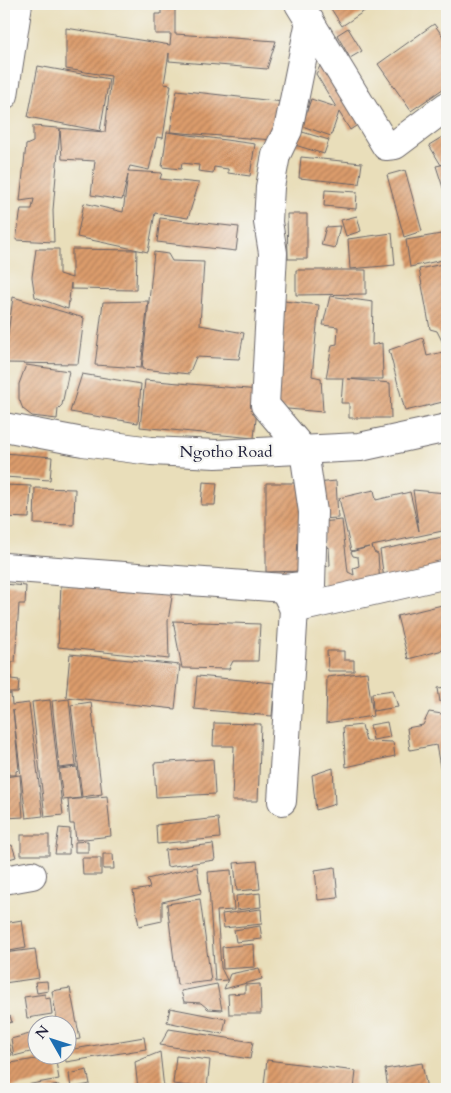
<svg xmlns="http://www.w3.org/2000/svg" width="451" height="1093" font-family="Cardo,serif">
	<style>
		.building { fill: url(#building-hatch) }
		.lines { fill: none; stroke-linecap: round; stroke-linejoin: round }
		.minor-casing { stroke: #686467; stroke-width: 30 }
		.minor { stroke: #fff; stroke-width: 28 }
		.labels { text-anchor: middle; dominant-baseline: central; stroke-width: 4.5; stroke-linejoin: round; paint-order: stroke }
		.street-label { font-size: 16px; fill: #22223b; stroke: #f6f6f2 }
	</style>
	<defs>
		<pattern id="building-hatch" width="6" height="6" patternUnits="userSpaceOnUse" patternTransform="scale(1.25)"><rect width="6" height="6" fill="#dc9c6c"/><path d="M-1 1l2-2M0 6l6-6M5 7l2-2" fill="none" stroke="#b27f5a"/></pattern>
	</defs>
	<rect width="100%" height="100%" fill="#f6f6f2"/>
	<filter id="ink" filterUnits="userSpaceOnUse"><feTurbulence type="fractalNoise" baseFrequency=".02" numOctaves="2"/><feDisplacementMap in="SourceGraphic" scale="10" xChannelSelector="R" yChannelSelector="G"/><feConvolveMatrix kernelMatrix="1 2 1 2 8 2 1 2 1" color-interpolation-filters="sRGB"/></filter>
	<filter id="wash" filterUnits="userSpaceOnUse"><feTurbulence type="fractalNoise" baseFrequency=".0096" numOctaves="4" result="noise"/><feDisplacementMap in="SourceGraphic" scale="20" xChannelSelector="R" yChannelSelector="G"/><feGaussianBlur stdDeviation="1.12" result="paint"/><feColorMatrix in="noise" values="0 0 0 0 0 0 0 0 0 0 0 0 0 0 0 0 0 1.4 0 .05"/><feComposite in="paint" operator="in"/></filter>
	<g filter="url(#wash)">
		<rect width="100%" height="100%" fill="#e9deba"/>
		<g id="blocks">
			<g class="building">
				<path d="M 161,4 L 175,4 L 175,34 L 276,41 L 267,69 L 169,61 L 169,53 L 164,84 L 171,85 L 163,138 L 157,137 L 149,170 L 130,166 L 128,171 L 162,173 L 160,179 L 199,183 L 188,218 L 155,213 L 148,252 L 77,237 L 84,203 L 123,212 L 128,175 L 122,200 L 91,195 L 95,161 L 62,159 L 60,129 L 53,210 L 54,242 L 16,240 L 21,209 L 32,209 L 34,199 L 20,201 L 26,145 L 33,142 L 33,126 L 105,132 L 111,76 L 66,69 L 66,28 L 170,45 L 171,34 L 155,34 L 155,14 L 161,14 Z"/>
				<path d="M 328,4 L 375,4 L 342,26 Z"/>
				<path d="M 434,24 L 447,42 L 447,86 L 411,111 L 378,64 Z"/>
				<path d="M 348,28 L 362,51 L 350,58 L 337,35 Z"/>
				<path d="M 325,56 L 365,120 L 350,130 L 339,112 L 331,136 L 302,126 L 311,99 L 336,107 L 316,74 Z"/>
				<path d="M 38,66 L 109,79 L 100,131 L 28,117 Z"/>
				<path d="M 177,90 L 283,102 L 273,140 L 170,132 Z"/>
				<path d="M 299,131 L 329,140 L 324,154 L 295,145 Z"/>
				<path d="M 167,132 L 255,144 L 250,176 L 228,173 L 228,169 L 214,167 L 213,173 L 198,171 L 199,165 L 182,163 L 181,169 L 162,167 Z"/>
				<path d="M 447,134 L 447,161 L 441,165 L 447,162 L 447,200 L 436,166 L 441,165 L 429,145 Z"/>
				<path d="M 301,157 L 362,163 L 359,184 L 299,178 Z"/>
				<path d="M 405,170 L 422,231 L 404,237 L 387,175 Z"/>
				<path d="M 325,190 L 357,192 L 356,209 L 324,206 Z"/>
				<path d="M 287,214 L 307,214 L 307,259 L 288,259 Z"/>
				<path d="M 357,216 L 361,231 L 346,236 L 341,220 Z"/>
				<path d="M 160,218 L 239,227 L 236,251 L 157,242 Z"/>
				<path d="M 340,226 L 335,248 L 321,245 L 326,227 Z"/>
				<path d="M 392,233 L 395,265 L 350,269 L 348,239 Z"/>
				<path d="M 447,233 L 447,259 L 410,267 L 406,240 Z"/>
				<path d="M 36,249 L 59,249 L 59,274 L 72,278 L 72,249 L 137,250 L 136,290 L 71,289 L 71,283 L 68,309 L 35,297 L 32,277 Z"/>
				<path d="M 154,252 L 168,254 L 172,261 L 204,262 L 200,325 L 244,333 L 239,359 L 196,357 L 189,374 L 142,369 Z"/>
				<path d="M 447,263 L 447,401 L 405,411 L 389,350 L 423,338 L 427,356 L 447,351 L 437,331 L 430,329 L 419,269 Z"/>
				<path d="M 296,270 L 366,270 L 366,294 L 296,295 Z"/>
				<path d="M 330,296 L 373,302 L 372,345 L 382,343 L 383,379 L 348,379 L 390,383 L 391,418 L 349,418 L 349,403 L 341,403 L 343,378 L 326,378 L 332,345 L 337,344 L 338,327 L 323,325 Z"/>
				<path d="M 13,297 L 84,318 L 78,364 L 4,363 Z"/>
				<path d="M 148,301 L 141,368 L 95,365 L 103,302 Z"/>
				<path d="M 284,301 L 319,305 L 312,376 L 321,378 L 323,412 L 276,408 L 275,369 L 281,370 Z"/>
				<path d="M 26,365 L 69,371 L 62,405 L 58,409 L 57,419 L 32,416 L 23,409 L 19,399 L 19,384 Z"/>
				<path d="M 82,374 L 141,384 L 138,423 L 70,412 Z"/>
				<path d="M 145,380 L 259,390 L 254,438 L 140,427 Z"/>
				<path d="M 4,453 L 52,457 L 50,480 L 4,477 Z"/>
				<path d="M 336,481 L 338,518 L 320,519 L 317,483 Z"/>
				<path d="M 203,482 L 217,483 L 215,505 L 201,505 Z"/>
				<path d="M 266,483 L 305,483 L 305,571 L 266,572 Z"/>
				<path d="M 4,485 L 31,486 L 29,518 L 4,517 Z"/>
				<path d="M 35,488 L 75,489 L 74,525 L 34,524 Z"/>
				<path d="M 374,490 L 376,500 L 410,492 L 419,531 L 413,490 L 446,493 L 447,530 L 372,546 L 374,552 L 378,554 L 380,586 L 324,592 L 323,568 L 330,565 L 329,547 L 324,548 L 320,522 L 342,520 L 348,572 L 354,575 L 353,568 L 359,566 L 358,557 L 353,556 L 351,552 L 369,547 L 351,551 L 339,498 Z"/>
				<path d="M 447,536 L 447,569 L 384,579 L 380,550 Z"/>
				<path d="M 4,584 L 26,586 L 25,604 L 19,604 L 15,662 L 12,662 L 11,679 L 19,680 L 18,693 L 4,693 Z"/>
				<path d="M 61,585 L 173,591 L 168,621 L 169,659 L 58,647 Z"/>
				<path d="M 442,605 L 447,631 L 447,649 L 408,659 L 397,616 Z"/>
				<path d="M 173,621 L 260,624 L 258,661 L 233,661 L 229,669 L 182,668 Z"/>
				<path d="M 327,651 L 344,651 L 344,660 L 354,660 L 354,671 L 328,671 Z"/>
				<path d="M 70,654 L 180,665 L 175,709 L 66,697 Z"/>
				<path d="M 367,672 L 373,716 L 326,723 L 327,677 Z"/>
				<path d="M 197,676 L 275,683 L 272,716 L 194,709 Z"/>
				<path d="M 447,687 L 447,701 L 440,702 L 438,688 Z"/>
				<path d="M 393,690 L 398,707 L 373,711 L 372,693 Z"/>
				<path d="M 11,694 L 12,705 L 29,703 L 43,816 L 26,818 L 13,710 L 19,770 L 16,771 L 16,775 L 9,775 L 8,771 L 4,772 L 4,695 Z"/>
				<path d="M 69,699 L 76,766 L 59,768 L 52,701 Z"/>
				<path d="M 50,700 L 63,815 L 45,817 L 32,702 Z"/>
				<path d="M 91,702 L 102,794 L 82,797 L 71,705 Z"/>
				<path d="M 447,706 L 447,772 L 441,772 L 436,745 L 410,750 L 407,728 L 423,725 L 429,712 L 442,714 Z"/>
				<path d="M 387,722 L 390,737 L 373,740 L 370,725 Z"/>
				<path d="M 214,723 L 261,724 L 258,801 L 232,801 L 234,746 L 213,746 Z"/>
				<path d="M 362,725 L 366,741 L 393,742 L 395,756 L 346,767 L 343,727 Z"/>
				<path d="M 213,759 L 215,794 L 156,797 L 154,763 Z"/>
				<path d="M 77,767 L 81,798 L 63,800 L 59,769 Z"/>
				<path d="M 333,768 L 335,804 L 316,810 L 312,775 Z"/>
				<path d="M 20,775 L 23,817 L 6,818 L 4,777 Z"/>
				<path d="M 107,796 L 111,836 L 76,840 L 74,824 L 70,824 L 68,800 Z"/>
				<path d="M 218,818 L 220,838 L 157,844 L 156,825 Z"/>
				<path d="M 4,821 L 9,842 L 4,843 Z"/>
				<path d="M 59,828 L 70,829 L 69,854 L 55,854 Z"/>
				<rect x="21" y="835" width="28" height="20"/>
				<path d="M 88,841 L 88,852 L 75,852 L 75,842 Z"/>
				<path d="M 213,844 L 215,860 L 167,867 L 165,850 Z"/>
				<path d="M 12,845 L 16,857 L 9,859 L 5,847 Z"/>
				<path d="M 103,854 L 113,854 L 114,869 L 103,869 Z"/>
				<path d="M 82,858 L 101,858 L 101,875 L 83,875 Z"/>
				<path d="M 257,861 L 260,889 L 237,891 L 234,863 Z"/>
				<path d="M 197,867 L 201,893 L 162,902 L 162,921 L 139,926 L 133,891 L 150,888 L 147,879 Z"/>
				<path d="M 335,867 L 338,898 L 318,900 L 315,870 Z"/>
				<path d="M 231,870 L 234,910 L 217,911 L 221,968 L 227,980 L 215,981 L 208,872 Z"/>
				<path d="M 260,893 L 261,907 L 237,910 L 236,896 Z"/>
				<path d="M 200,899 L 211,981 L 177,985 L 167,904 Z"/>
				<path d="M 261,909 L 262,924 L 224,928 L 222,914 Z"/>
				<path d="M 22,920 L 26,948 L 4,952 L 4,923 Z"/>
				<path d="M 260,926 L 262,939 L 236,942 L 234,930 Z"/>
				<path d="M 254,944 L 255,967 L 223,969 L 222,947 Z"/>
				<path d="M 35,949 L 39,978 L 4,983 L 4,953 Z"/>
				<path d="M 259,968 L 262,979 L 224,989 L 230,974 Z"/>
				<path d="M 47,981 L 48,991 L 37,993 L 35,982 Z"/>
				<path d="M 217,984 L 222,1010 L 208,1009 L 201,1003 L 184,1002 L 181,991 Z"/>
				<path d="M 260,984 L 261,1014 L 229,1014 L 228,994 L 245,993 L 245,985 Z"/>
				<path d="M 70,988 L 80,1039 L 68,1041 L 68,1026 L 58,1026 L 52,991 Z"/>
				<path d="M 45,994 L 45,999 L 50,998 L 52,1014 L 27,1018 L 24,997 Z"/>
				<path d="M 170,1008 L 226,1019 L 223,1034 L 167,1022 Z"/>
				<path d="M 10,1016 L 12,1022 L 4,1024 L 4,1018 Z"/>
				<path d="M 4,1028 L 12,1055 L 4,1057 Z"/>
				<path d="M 169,1029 L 253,1042 L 250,1059 L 160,1045 Z"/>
				<path d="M 37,1032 L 38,1050 L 14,1056 L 11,1039 Z"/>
				<path d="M 144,1037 L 146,1049 L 66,1062 L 65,1056 L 68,1056 L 68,1050 Z"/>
				<path d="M 160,1052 L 164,1089 L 138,1089 L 135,1062 Z"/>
				<path d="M 55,1056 L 59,1079 L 4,1089 L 4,1064 Z"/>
				<path d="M 176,1056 L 210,1060 L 207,1088 L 173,1084 Z"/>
				<path d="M 267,1060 L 356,1071 L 354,1089 L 306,1089 L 264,1084 Z"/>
				<path d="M 422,1063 L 427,1089 L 388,1089 L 385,1069 Z"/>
				<path d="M 87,1070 L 90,1084 L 71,1088 L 69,1074 Z"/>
				<path d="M 59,1085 L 60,1089 L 41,1089 L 41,1088 Z"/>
			</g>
		</g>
	</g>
	<g filter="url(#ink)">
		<use href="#blocks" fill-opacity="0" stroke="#686467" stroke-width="1"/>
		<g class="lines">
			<defs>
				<g id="minor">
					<path d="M 299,4 L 386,146 L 395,145 L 447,106"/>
					<path d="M 310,21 L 288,130 L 276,155 L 270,187 L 268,222 L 273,253 L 265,405 L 304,451 L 313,512 L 311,585 L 284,588 L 294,609 L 447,574"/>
					<path d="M 4,95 L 18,4"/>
					<path d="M 4,427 L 83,442 L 151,451 L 216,454 L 360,447 L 447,428"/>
					<path d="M 4,567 L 284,588"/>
					<path d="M 282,801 L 294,609"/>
					<path d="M 4,880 L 32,875"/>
				</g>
			</defs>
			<use href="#minor" class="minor-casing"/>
			<use href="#minor" class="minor"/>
		</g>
	</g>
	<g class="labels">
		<g class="street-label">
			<text x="226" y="452">Ngotho Road</text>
		</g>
	</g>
	<rect width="451" height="1093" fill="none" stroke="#f6f6f2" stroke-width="20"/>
	<g transform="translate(52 1040) rotate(309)"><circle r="24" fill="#f6f6f2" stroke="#a1a1a9"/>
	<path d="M0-4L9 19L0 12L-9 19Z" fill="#1f6fb2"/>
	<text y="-8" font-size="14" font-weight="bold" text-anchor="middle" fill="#22223b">N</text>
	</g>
</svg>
